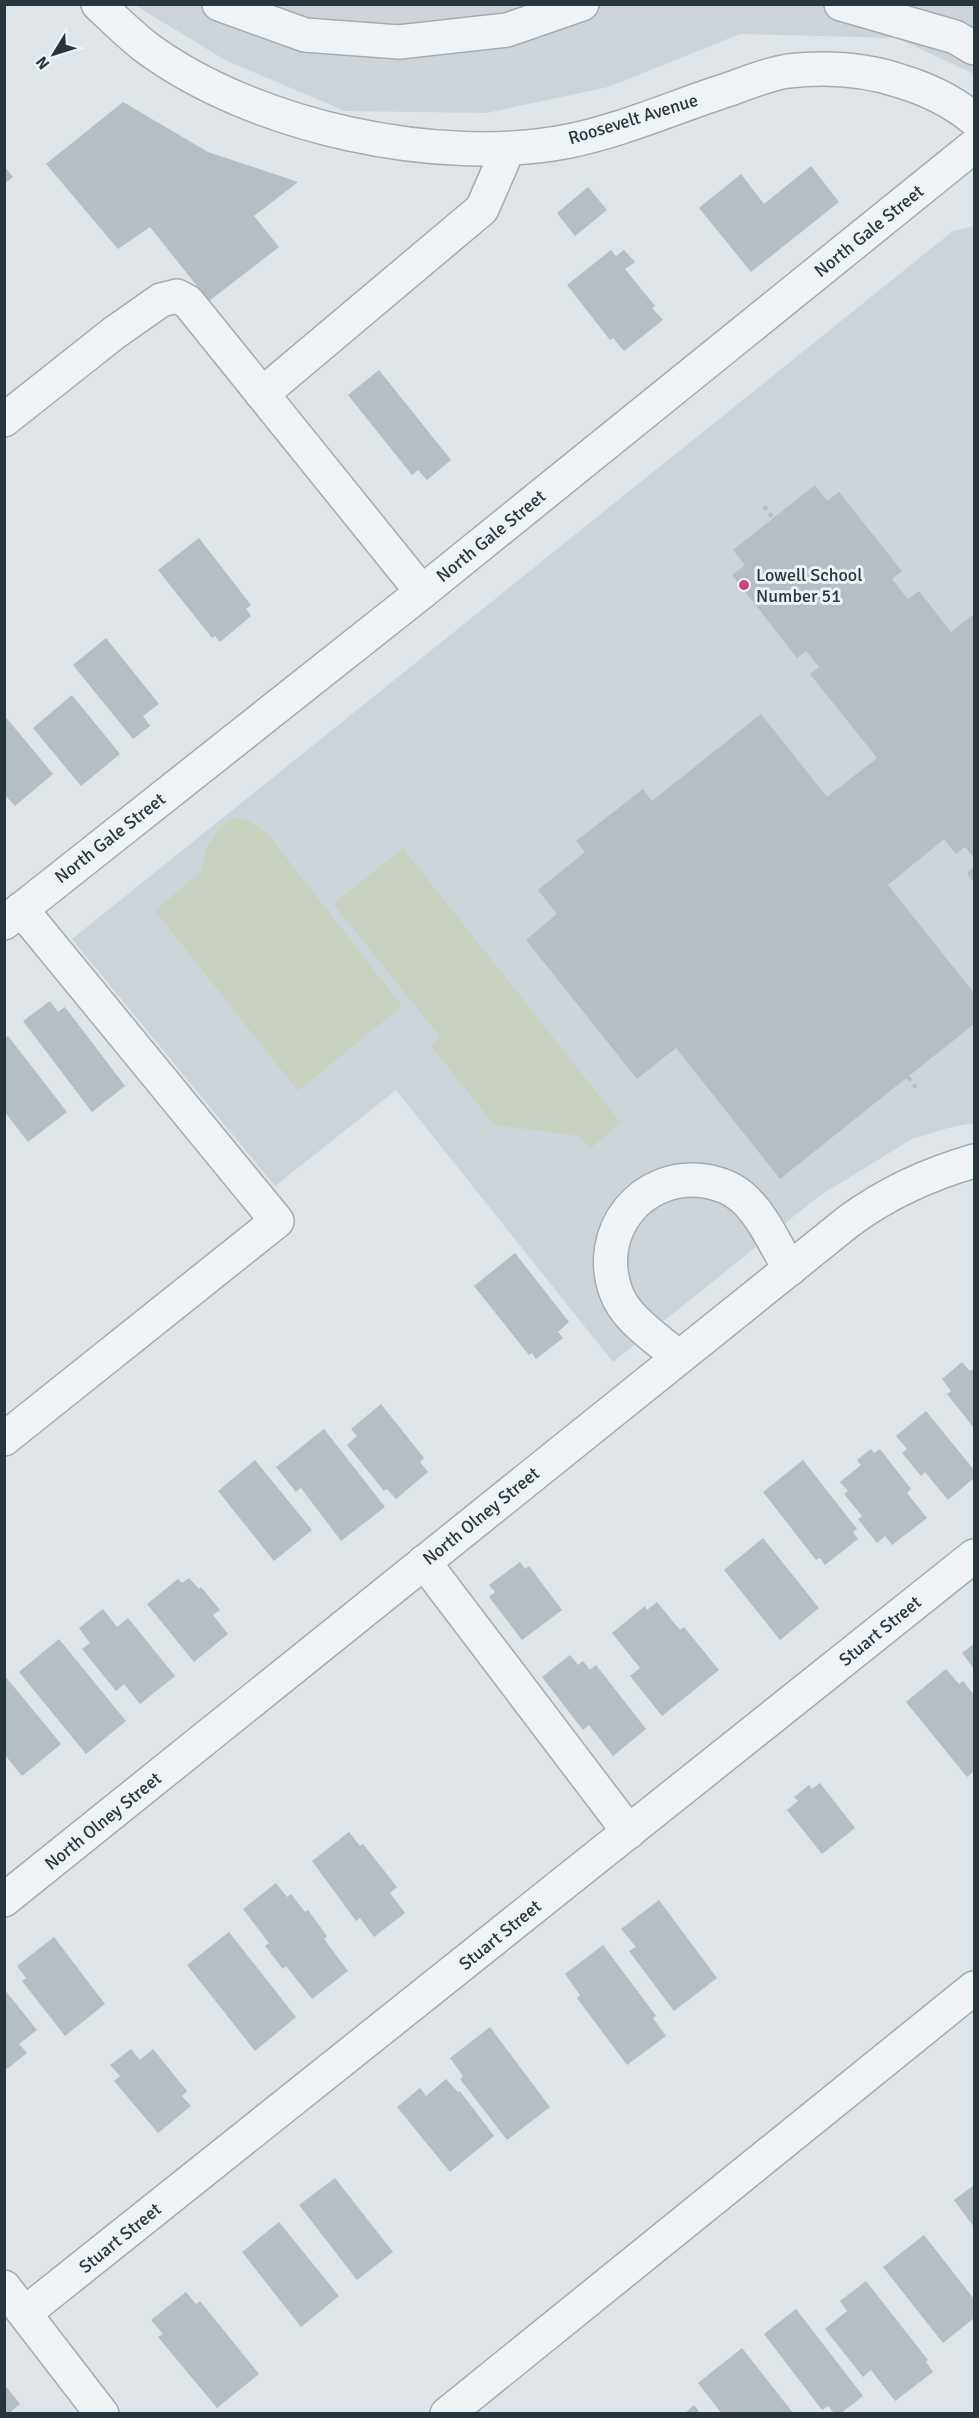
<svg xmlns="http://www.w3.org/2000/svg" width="979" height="2418" font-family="Signika,sans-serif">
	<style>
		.built { fill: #ccd4d9 }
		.green { fill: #c8d0bf }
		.building { fill: #b5bec3 }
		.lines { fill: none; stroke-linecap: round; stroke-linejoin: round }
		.minor-casing { stroke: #a4acb1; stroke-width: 36 }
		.path { stroke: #b8bec1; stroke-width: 4; stroke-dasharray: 4.5 4.5; stroke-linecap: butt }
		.minor { stroke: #f0f3f5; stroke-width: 33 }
		.poi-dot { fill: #c8477f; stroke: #edf2f5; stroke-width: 2 }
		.labels { text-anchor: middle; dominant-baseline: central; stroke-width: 6; stroke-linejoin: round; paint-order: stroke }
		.street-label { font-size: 18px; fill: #28353d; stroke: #edf2f5 }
		.poi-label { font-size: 18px; fill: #28353d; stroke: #edf2f5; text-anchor: start }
	</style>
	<rect width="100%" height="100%" fill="#dee4e7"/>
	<g class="built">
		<path d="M 135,5 L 974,5 L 974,74 L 897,38 L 740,34 L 608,87 L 486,113 L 345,111 L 225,60 Z"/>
		<path d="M 974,226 L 974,1123 L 948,1128 L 912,1139 L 819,1196 L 613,1362 L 396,1090 L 275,1186 L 72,939 L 953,231 Z"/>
	</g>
	<g class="green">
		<path d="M 232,818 L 247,820 L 267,833 L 402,1006 L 298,1091 L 155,911 L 202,870 L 205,850 L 218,830 Z"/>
		<path d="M 403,848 L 621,1123 L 591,1148 L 579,1136 L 494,1125 L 430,1045 L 440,1037 L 333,904 Z"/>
	</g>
	<g class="building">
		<path d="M 123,102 L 208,152 L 298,182 L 254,216 L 279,247 L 209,301 L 150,227 L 118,249 L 46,164 Z"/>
		<path d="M 4,166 L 13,177 L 4,184 Z"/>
		<path d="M 811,166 L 839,202 L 751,272 L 699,208 L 741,174 L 764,204 Z"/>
		<path d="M 588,187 L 607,210 L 575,236 L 557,213 Z"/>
		<path d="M 611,250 L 616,256 L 624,250 L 635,262 L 625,269 L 655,306 L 652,308 L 663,320 L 624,351 L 613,338 L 610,340 L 567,285 Z"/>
		<path d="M 379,370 L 451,460 L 427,480 L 418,470 L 412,475 L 348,395 Z"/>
		<path d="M 815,485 L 827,501 L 839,492 L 902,571 L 892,579 L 908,599 L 919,591 L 951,632 L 974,614 L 974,858 L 965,847 L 956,854 L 944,839 L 888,885 L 974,993 L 974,1024 L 780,1179 L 676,1048 L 637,1079 L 526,940 L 557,914 L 538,890 L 585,852 L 576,841 L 643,789 L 652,801 L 761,714 L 827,797 L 877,758 L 810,674 L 819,667 L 806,651 L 797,658 L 732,575 L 745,565 L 733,550 Z"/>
		<path d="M 199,538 L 251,605 L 246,609 L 251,616 L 220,642 L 215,636 L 212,638 L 158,570 Z"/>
		<path d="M 106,638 L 159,704 L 143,716 L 150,726 L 133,739 L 73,665 Z"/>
		<path d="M 72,695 L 120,754 L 81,786 L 33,728 Z"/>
		<path d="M 4,715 L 53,774 L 15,806 L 4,794 Z"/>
		<path d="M 974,867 L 974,883 L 967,873 Z"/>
		<path d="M 50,1001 L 58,1012 L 65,1007 L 125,1086 L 92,1112 L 23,1021 Z"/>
		<path d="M 8,1036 L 67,1112 L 28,1142 L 4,1111 L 4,1039 Z"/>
		<path d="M 515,1253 L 569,1322 L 558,1332 L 563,1338 L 536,1359 L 532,1353 L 529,1355 L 474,1286 Z"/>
		<path d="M 962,1362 L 970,1371 L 974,1368 L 974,1428 L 947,1394 L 951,1391 L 942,1379 Z"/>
		<path d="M 381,1404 L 424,1458 L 420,1462 L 428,1472 L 396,1499 L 387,1489 L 384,1491 L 347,1445 L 357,1436 L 351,1429 Z"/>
		<path d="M 926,1411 L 974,1470 L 974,1478 L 948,1500 L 925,1472 L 921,1476 L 902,1453 L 907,1449 L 896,1436 Z"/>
		<path d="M 324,1429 L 385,1507 L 341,1541 L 301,1488 L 296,1492 L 276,1467 Z"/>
		<path d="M 871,1449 L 874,1453 L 880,1449 L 911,1489 L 907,1493 L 927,1518 L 892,1545 L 885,1536 L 877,1543 L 858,1519 L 862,1516 L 844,1494 L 848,1491 L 840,1482 L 861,1465 L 857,1460 Z"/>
		<path d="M 255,1460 L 312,1530 L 274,1561 L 218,1491 Z"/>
		<path d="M 803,1460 L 857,1529 L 853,1532 L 858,1539 L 825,1565 L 820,1558 L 816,1560 L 763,1492 Z"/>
		<path d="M 763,1538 L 819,1608 L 780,1640 L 724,1570 Z"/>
		<path d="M 520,1562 L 525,1569 L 529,1566 L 562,1610 L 522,1640 L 489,1597 L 495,1592 L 489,1585 Z"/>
		<path d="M 189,1578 L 199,1589 L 201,1587 L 220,1610 L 213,1615 L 228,1634 L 194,1662 L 147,1604 L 178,1579 L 182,1583 Z"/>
		<path d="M 657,1602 L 680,1630 L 684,1627 L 719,1670 L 662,1716 L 630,1676 L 640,1668 L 612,1633 L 645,1606 L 647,1610 Z"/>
		<path d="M 103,1609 L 117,1627 L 128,1618 L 175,1676 L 140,1704 L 124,1684 L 116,1691 L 82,1649 L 90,1643 L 79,1628 Z"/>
		<path d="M 59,1639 L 126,1721 L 86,1754 L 19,1672 Z"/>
		<path d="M 974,1644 L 974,1669 L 962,1653 Z"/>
		<path d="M 570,1655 L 578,1665 L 583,1661 L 590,1670 L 596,1665 L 646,1729 L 613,1756 L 589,1725 L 583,1730 L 542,1677 Z"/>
		<path d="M 946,1669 L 959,1684 L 963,1681 L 974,1695 L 974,1771 L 967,1777 L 906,1702 Z"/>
		<path d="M 5,1676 L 61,1744 L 22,1776 L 5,1755 Z"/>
		<path d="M 820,1783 L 855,1828 L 822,1854 L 787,1810 L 798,1801 L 794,1797 L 809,1785 L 812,1789 Z"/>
		<path d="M 349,1832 L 360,1846 L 363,1844 L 397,1887 L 390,1893 L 405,1913 L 374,1937 L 360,1918 L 356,1921 L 312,1861 Z"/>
		<path d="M 276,1883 L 287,1897 L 291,1894 L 305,1912 L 308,1910 L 327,1936 L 324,1939 L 348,1971 L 312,1999 L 286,1966 L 283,1969 L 265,1946 L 269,1943 L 243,1909 Z"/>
		<path d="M 659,1900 L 717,1978 L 674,2011 L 629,1951 L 636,1947 L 621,1929 Z"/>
		<path d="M 229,1932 L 296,2017 L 255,2051 L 187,1965 Z"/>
		<path d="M 54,1937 L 105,2004 L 65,2036 L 22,1981 L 26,1978 L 17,1966 Z"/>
		<path d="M 603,1945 L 656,2016 L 653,2018 L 666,2036 L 627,2065 L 577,1998 L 580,1995 L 565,1974 Z"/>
		<path d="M 4,1989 L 37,2030 L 19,2044 L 27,2053 L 7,2069 L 4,2065 Z"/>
		<path d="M 490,2027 L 550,2107 L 507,2140 L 460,2079 L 463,2076 L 450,2058 Z"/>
		<path d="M 131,2049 L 140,2060 L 153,2049 L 187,2091 L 182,2096 L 191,2106 L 158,2133 L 114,2081 L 120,2076 L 110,2065 Z"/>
		<path d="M 446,2079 L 458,2092 L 460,2091 L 494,2136 L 450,2172 L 397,2107 L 420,2088 L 426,2096 Z"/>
		<path d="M 335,2178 L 393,2252 L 357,2280 L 299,2205 Z"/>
		<path d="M 974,2185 L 974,2227 L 954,2200 Z"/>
		<path d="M 279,2222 L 339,2296 L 301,2327 L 242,2252 Z"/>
		<path d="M 924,2235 L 974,2299 L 974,2318 L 943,2343 L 883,2267 Z"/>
		<path d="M 866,2281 L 928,2360 L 926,2362 L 933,2372 L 895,2401 L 871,2370 L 863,2377 L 825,2329 L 847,2311 L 840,2301 Z"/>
		<path d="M 186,2292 L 196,2304 L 200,2301 L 259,2374 L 217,2408 L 158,2337 L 163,2334 L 151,2320 Z"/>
		<path d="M 796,2309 L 863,2396 L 840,2414 L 835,2414 L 828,2406 L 822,2410 L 764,2334 Z"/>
		<path d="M 742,2348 L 794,2414 L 722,2414 L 698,2383 Z"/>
		<path d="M 4,2384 L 20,2404 L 8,2414 L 4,2414 Z"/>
		<path d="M 694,2405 L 701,2414 L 684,2414 Z"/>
	</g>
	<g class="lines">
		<defs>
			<g id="minor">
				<path d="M 98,4 C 114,19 130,35 147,48 C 254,127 439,167 569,141 C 624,130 676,106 730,89 C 749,82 768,74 788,71 C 825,67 864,69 900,81 C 927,89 952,101 974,119"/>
				<path d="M 219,4 L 305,35 L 399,42 L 507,30 L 582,4"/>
				<path d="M 841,4 L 955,37 L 974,48"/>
				<path d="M 262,394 L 482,209 L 508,149"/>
				<path d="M 4,420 L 114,333 L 161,300 L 177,296 L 188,302 L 422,592"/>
				<path d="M 4,923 L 422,592 L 974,146"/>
				<path d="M 678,1357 C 657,1338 626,1320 616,1292 C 594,1232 641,1172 705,1181 C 717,1183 732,1188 742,1197 C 763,1215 775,1245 790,1269"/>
				<path d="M 4,1439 L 277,1221 L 21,909"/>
				<path d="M 424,1562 L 629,1832"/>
				<path d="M 4,1900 L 849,1221 C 887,1193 929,1174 974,1161"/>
				<path d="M 4,2287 L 102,2414"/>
				<path d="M 25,2313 L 974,1556"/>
				<path d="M 447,2414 L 974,1988"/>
			</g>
		</defs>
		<use href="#minor" class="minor-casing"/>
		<g class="path">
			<path d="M 764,506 L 773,518"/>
			<path d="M 908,1077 L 917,1089"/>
		</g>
		<use href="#minor" class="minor"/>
	</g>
	<circle class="poi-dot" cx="744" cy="585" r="6"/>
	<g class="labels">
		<g class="street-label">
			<text transform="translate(633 119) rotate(-17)">Roosevelt Avenue</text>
			<text transform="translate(869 231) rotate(-39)">North Gale Street</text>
			<text transform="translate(491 536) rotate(-39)">North Gale Street</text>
			<text transform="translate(110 838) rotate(-38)">North Gale Street</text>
			<text transform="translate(481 1516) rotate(-39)">North Olney Street</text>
			<text transform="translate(880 1631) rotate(-39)">Stuart Street</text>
			<text transform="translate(103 1821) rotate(-39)">North Olney Street</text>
			<text transform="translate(500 1935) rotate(-39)">Stuart Street</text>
			<text transform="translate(120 2238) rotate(-39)">Stuart Street</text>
		</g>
		<g class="poi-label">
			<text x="756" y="575">Lowell School<tspan x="756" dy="21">Number 51</tspan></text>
		</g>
	</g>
	<rect width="979" height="2418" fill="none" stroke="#28353d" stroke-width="12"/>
	<g transform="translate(54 54) rotate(232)" stroke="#edf2f5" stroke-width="4.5" paint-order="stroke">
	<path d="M0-4.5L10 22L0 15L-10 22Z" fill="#28353d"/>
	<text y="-9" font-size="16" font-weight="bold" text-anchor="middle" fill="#28353d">N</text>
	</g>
</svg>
